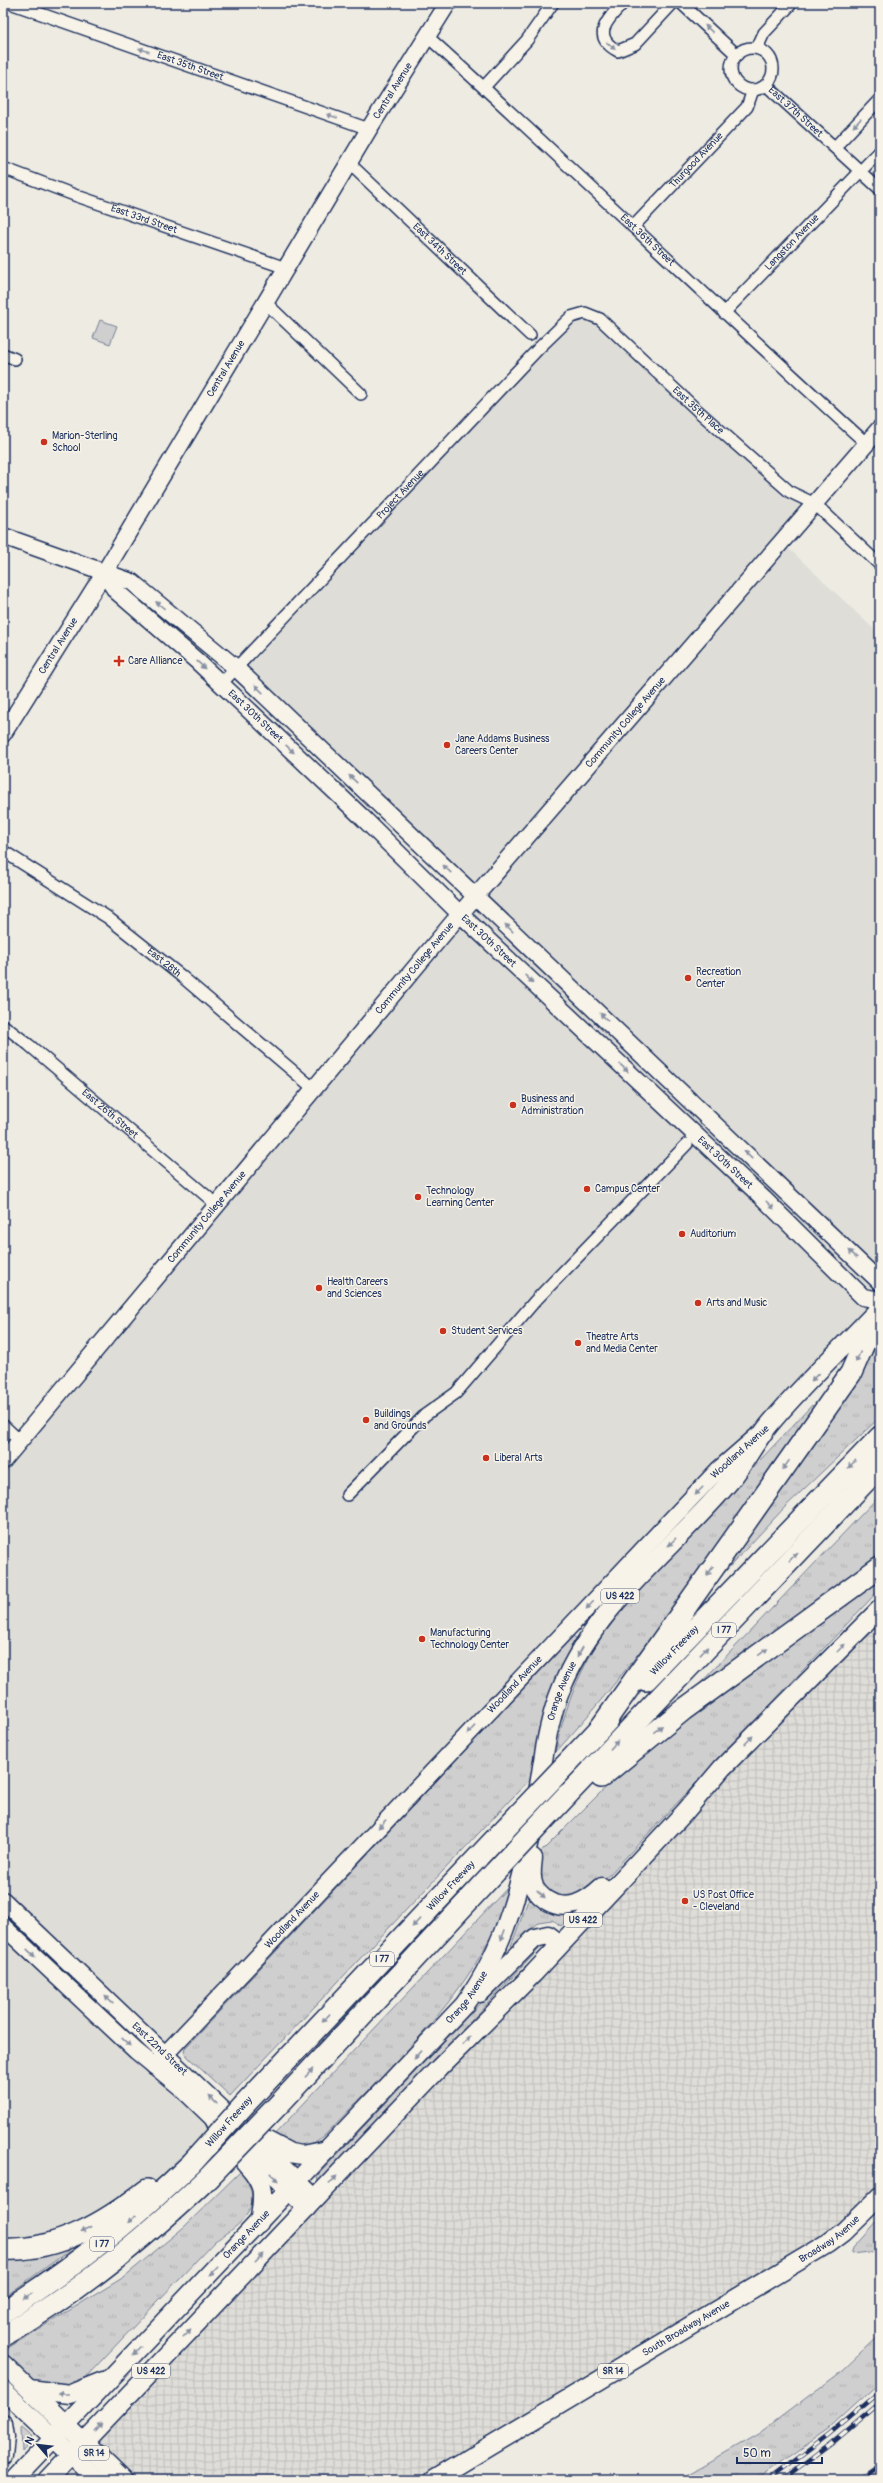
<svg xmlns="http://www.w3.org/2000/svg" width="883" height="2483" font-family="Pangolin,sans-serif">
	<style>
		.built { fill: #deddd8 }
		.industrial { fill: url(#industrial-grid) }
		.grass { fill: url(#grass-tufts); stroke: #757f96 }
		.garden { fill: #cfcfcf; stroke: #757f96 }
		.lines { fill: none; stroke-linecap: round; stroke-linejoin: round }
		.street-casing { stroke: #1b2f5e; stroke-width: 14 }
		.secondary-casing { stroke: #1b2f5e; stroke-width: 19 }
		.primary-casing { stroke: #1b2f5e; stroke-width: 21 }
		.highway-casing { stroke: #1b2f5e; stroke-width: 24 }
		.street { stroke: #f7f3e8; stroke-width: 11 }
		.secondary { stroke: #f7f3e8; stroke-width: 16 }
		.primary { stroke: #f7f3e8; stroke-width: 18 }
		.highway { stroke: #f7f3e8; stroke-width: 21 }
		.rail-casing { stroke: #1b2f5e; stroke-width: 4.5 }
		.rail { stroke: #f7f3e8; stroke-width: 3; stroke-dasharray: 9; stroke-linecap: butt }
		.highway-bridge-casing { stroke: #1b2f5e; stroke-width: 24; stroke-linecap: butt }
		.highway-bridge { stroke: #f7f3e8; stroke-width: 21 }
		.oneway { fill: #8991a3 }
		.poi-dot { fill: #c8321e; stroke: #f7f3e8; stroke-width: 1.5 }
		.labels { text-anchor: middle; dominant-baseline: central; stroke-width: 3; stroke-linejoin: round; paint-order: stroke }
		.shield { fill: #f7f3e8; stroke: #5d6a87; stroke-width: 1 }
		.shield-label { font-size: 9px; font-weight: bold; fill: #1b2f5e }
		.street-label { font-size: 10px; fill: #1b2f5e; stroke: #f7f3e8 }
		.poi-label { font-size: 10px; fill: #1b2f5e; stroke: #f7f3e8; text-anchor: start }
	</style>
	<defs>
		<pattern id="industrial-grid" width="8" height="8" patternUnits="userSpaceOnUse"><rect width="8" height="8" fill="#deddd8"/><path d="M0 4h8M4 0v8" fill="none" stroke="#bebebc"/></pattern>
		<pattern id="grass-tufts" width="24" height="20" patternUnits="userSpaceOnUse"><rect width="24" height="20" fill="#cfcfcf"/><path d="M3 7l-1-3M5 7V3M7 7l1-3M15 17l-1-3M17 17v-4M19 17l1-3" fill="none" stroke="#b1b2b4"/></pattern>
	</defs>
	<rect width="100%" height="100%" fill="#eeebe2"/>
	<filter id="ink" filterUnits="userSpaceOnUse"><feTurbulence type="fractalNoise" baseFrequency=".025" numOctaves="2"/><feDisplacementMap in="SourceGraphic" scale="8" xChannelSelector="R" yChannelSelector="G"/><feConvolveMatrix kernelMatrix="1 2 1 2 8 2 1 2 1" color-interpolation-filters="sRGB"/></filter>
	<g filter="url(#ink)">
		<path class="built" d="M 585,313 L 790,492 L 815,504 L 782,542 L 880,635 L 880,1308 L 154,2065 L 215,2121 L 185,2157 L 151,2187 L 115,2213 L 3,2249 L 3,1461 L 475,896 L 235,667 L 539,348 Z"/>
		<path class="industrial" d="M 880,1609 L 880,2196 L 858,2218 L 433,2480 L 48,2480 Z"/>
		<g class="grass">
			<path d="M 880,1342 L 880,1417 L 785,1507 L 708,1590 Z"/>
			<path d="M 812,1405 L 816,1409 C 731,1525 652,1647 555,1753 C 568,1692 589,1649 628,1600 Z"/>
			<path d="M 880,1495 L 880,1562 L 694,1690 Z"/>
			<path d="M 880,1578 L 880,1589 L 609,1875 L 579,1897 L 559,1899 L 542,1886 L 537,1856 L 599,1794 L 637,1758 Z"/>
			<path d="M 573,1636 L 577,1639 C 554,1682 537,1729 532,1777 L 230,2096 L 189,2058 L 184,2052 L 185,2048 Z"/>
			<path d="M 512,1883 L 494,1939 L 490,1938 C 452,2013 382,2075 324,2136 C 303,2151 294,2146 273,2136 Z"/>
			<path d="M 530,1895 L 572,1914 L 561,1926 L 552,1920 L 538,1922 L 514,1947 L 511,1946 Z"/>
			<path d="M 544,1944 L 321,2180 L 318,2181 L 317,2176 L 534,1946 Z"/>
			<path d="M 241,2171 C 266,2205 244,2223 215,2241 L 84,2379 L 64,2386 L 31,2383 L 3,2357 L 3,2351 L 124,2277 L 184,2227 Z"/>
			<path d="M 880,2218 L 880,2251 L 851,2254 L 853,2248 Z"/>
			<path d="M 70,2250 L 3,2298 L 3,2257 L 27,2257 Z"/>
			<path d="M 880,2335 L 880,2382 L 829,2429 L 756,2480 L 678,2480 L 758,2434 L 842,2371 Z"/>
			<path d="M 23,2427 L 31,2434 L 32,2440 L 22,2452 L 21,2428 Z"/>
		</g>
		<path class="garden" d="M 100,320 L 117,326 L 110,344 L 93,338 Z"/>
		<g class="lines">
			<defs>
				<g id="street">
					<path id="s1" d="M 10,3 L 369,129"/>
					<path d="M 623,3 C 608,19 590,36 618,51 L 635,44 L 673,3"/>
					<path d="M 681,3 L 737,55"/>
					<path id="s2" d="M 428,37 C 576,170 719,310 867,444"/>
					<path d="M 757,48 L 764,33 L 792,3"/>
					<circle cx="752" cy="69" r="21"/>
					<path id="s3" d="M 766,85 L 880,189"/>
					<path d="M 484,87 L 527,40 L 553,3"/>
					<path d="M 835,147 L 880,99"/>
					<path id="s4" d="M 349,163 L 530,335"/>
					<path id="s5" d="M 3,168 L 77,196 L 286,268"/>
					<path id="s6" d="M 633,227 L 747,107 L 753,90"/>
					<path d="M 266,303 L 361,394"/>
					<path id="s7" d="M 724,313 L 880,151"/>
					<path d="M 3,354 L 15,359"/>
					<path id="s8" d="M 221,684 L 539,348 L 571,317 L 585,313 L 600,319 L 697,410 L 790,492 L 815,504 L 880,565"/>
					<path id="s9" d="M 3,851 L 107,917 L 180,975 L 313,1088"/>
					<path id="s10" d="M 3,1025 L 29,1045 L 216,1204"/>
					<path d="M 3,1425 L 20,1441"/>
					<path d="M 347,1495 L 425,1415 L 456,1393 L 535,1301 L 687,1144"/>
				</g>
				<g id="secondary">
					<path d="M 3,536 L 132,582 L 235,667 L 880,1282"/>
					<path id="s11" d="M 104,573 L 116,591 L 197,661 L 362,817 L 460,914 L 764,1199 L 863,1297 L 880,1300"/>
					<path id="s12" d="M 3,734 L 104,573 L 369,129 L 448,3"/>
					<path id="s13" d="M 3,1461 L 460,914 L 880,428"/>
					<path id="s14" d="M 3,1900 L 316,2198"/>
					<path d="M 3,1926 L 136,2051 L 180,2087 L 307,2209"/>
					<path id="s15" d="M 154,2066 L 718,1470 L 757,1436"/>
				</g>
				<g id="primary">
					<path d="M 533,1858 C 532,1867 530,1877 534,1886 C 536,1892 541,1896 546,1900 C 567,1913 586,1902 602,1887"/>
					<path d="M 480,1993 L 535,1938 L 548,1935 L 560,1944"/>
					<path d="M 215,2121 C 222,2132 229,2144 238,2154 C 263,2182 266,2185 259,2223"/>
					<path d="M 241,2127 L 290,2153 L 302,2155 L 327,2150"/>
					<path d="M 3,2364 L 123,2480"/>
					<path d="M 29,2389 L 70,2394 L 103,2381"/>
					<path d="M 3,2390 L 98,2480"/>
					<path d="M 3,2424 L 5,2437 L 3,2456"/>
					<path id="s16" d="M 14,2480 L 464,2005 C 508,1945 523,1875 536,1804 C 543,1764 546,1725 562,1687 C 597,1602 674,1549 731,1480 C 745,1463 755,1442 769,1425 C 801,1386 839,1351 874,1314"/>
					<path d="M 48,2480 L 439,2068 L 533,1974 L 684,1813 L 722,1768 L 880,1609"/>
					<path id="s17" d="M 433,2480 L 827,2244 L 843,2232 L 880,2196"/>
				</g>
				<g id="highway">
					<path id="s18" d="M 646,1680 L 880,1437"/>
					<path d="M 599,1730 L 851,1373 L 879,1309"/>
					<path d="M 575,1755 L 608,1720"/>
					<path d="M 601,1777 L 683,1710 L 880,1567"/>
					<path d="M 568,1794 L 880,1466"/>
					<path d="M 282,2101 L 495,1872"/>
					<path id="s19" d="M 245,2104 L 500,1834"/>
					<path d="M 3,2249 C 57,2252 106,2222 147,2190"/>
					<path d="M 3,2312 C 72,2269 133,2220 191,2164"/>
					<path d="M 3,2336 C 78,2293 145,2238 208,2178"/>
				</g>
			</defs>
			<use href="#street" class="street-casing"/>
			<use href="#secondary" class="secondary-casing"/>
			<use href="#primary" class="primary-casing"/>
			<use href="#highway" class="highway-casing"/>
			<use href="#street" class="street"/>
			<use href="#secondary" class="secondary"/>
			<use href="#primary" class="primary"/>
			<use href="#highway" class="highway"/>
			<defs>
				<g id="rail">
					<path d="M 769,2480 L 829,2435 L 880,2392"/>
					<path d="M 783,2480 L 831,2444 L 880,2403"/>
					<path d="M 860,2480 L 880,2466"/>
				</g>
			</defs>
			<use href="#rail" class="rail-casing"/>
			<use href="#rail" class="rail"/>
			<defs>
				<g id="highway-bridge">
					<path d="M 500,1834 L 575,1755"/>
					<path d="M 495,1872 L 568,1794"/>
					<path d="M 191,2164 L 245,2104"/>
					<path d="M 208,2178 L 282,2101"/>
				</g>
			</defs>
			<use href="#highway-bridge" class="highway-bridge-casing"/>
			<use href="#highway-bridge" class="highway-bridge"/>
		</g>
		<defs><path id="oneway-solid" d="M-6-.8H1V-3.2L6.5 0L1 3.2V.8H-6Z"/></defs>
		<g class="oneway">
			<use href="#oneway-solid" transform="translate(709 29) rotate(-137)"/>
			<use href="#oneway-solid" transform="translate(611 46) rotate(39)"/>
			<use href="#oneway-solid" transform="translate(144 50) rotate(-161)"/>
			<use href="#oneway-solid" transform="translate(332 116) rotate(-161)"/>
			<use href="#oneway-solid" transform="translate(857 123) rotate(133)"/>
			<use href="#oneway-solid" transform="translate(160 605) rotate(-141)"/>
			<use href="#oneway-solid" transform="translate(201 665) rotate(44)"/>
			<use href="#oneway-solid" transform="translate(259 689) rotate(-136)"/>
			<use href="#oneway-solid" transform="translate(290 749) rotate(43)"/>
			<use href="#oneway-solid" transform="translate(353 779) rotate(-136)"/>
			<use href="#oneway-solid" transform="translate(447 869) rotate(-136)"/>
			<use href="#oneway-solid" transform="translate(509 928) rotate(-136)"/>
			<use href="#oneway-solid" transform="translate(529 979) rotate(43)"/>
			<use href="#oneway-solid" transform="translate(604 1017) rotate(-136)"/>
			<use href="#oneway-solid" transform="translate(624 1068) rotate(43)"/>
			<use href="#oneway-solid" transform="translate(748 1155) rotate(-136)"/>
			<use href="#oneway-solid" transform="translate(770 1205) rotate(45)"/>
			<use href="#oneway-solid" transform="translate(853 1254) rotate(-136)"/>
			<use href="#oneway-solid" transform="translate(858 1357) rotate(114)"/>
			<use href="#oneway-solid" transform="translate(815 1377) rotate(133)"/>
			<use href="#oneway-solid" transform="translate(852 1464) rotate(134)"/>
			<use href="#oneway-solid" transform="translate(786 1465) rotate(125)"/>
			<use href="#oneway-solid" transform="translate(699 1491) rotate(134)"/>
			<use href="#oneway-solid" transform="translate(672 1542) rotate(134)"/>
			<use href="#oneway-solid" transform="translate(793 1557) rotate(-47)"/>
			<use href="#oneway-solid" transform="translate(710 1571) rotate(125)"/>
			<use href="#oneway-solid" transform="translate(590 1605) rotate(134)"/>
			<use href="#oneway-solid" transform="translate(841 1648) rotate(-45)"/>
			<use href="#oneway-solid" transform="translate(704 1651) rotate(-47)"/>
			<use href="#oneway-solid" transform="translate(580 1652) rotate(120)"/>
			<use href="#oneway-solid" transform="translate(763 1652) rotate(-36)"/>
			<use href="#oneway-solid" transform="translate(658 1729) rotate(-38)"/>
			<use href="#oneway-solid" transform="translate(471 1730) rotate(133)"/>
			<use href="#oneway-solid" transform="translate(749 1740) rotate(-46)"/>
			<use href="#oneway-solid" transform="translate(614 1745) rotate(-47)"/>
			<use href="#oneway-solid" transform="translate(382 1824) rotate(133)"/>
			<use href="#oneway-solid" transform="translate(541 1894) rotate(44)"/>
			<use href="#oneway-solid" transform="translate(416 1923) rotate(133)"/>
			<use href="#oneway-solid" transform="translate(503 1935) rotate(111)"/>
			<use href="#oneway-solid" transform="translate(31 1953) rotate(44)"/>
			<use href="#oneway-solid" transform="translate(109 2000) rotate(-137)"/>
			<use href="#oneway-solid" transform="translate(326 2018) rotate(133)"/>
			<use href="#oneway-solid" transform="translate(466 2041) rotate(-45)"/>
			<use href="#oneway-solid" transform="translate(126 2042) rotate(43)"/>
			<use href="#oneway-solid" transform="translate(418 2055) rotate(133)"/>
			<use href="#oneway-solid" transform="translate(309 2073) rotate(-47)"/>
			<use href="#oneway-solid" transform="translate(213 2100) rotate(-136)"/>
			<use href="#oneway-solid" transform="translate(274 2177) rotate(44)"/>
			<use href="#oneway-solid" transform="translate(333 2180) rotate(-47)"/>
			<use href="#oneway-solid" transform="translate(132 2219) rotate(139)"/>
			<use href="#oneway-solid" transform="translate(86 2229) rotate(152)"/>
			<use href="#oneway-solid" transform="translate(259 2258) rotate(-46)"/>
			<use href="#oneway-solid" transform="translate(214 2271) rotate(134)"/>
			<use href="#oneway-solid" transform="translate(28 2296) rotate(148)"/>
			<use href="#oneway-solid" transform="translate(187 2333) rotate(-46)"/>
			<use href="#oneway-solid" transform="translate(137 2351) rotate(134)"/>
			<use href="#oneway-solid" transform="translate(64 2394) rotate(180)"/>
			<use href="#oneway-solid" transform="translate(98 2427) rotate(-47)"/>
		</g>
	</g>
	<g class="poi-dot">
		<circle cx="44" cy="442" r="4"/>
		<path d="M117 655h4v4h4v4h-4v4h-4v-4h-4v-4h4z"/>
		<circle cx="447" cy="745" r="4"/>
		<circle cx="688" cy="978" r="4"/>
		<circle cx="513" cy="1105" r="4"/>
		<circle cx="587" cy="1189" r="4"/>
		<circle cx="418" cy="1197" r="4"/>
		<circle cx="682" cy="1234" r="4"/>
		<circle cx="319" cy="1288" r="4"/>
		<circle cx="698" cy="1303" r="4"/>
		<circle cx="443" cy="1331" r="4"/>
		<circle cx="578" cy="1343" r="4"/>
		<circle cx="366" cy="1420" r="4"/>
		<circle cx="486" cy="1458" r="4"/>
		<circle cx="422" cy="1639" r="4"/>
		<circle cx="685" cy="1901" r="4"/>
	</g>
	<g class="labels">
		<g class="shield">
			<rect x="601" y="1589" width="38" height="14" rx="3"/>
			<rect x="712" y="1623" width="24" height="14" rx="3"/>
			<rect x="564" y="1913" width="38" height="14" rx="3"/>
			<rect x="370" y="1952" width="24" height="14" rx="3"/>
			<rect x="90" y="2237" width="24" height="14" rx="3"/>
			<rect x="132" y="2364" width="38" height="14" rx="3"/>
			<rect x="598" y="2364" width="30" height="14" rx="3"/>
			<rect x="79" y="2446" width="30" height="14" rx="3"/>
		</g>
		<g class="shield-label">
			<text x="620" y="1596">US 422</text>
			<text x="724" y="1630">I 77</text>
			<text x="583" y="1920">US 422</text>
			<text x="382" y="1959">I 77</text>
			<text x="102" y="2244">I 77</text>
			<text x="151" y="2371">US 422</text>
			<text x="613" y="2371">SR 14</text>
			<text x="94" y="2453">SR 14</text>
		</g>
		<g class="street-label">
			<text stroke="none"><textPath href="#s1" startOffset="191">East 35th Street</textPath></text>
			<text stroke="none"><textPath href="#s12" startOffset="752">Central Avenue</textPath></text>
			<text stroke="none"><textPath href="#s3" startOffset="40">East 37th Street</textPath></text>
			<text stroke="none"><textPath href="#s6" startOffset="92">Thurgood Avenue</textPath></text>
			<text stroke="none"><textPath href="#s5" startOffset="150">East 33rd Street</textPath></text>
			<text stroke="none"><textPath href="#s2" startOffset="299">East 36th Street</textPath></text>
			<text stroke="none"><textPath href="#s7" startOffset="98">Langston Avenue</textPath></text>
			<text stroke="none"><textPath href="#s4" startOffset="125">East 34th Street</textPath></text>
			<text stroke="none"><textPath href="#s12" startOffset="428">Central Avenue</textPath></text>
			<text stroke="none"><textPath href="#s8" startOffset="672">East 35th Place</textPath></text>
			<text stroke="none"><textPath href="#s8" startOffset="261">Project Avenue</textPath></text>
			<text stroke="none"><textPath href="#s12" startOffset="104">Central Avenue</textPath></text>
			<text stroke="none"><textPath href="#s11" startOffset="209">East 30th Street</textPath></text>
			<text stroke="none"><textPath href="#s13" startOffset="966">Community College Avenue</textPath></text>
			<text stroke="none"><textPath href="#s11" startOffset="533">East 30th Street</textPath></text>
			<text stroke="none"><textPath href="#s9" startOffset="196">East 28th</textPath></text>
			<text stroke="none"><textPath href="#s13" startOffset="642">Community College Avenue</textPath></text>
			<text stroke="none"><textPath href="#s10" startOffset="139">East 26th Street</textPath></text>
			<text stroke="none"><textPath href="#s11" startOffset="857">East 30th Street</textPath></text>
			<text stroke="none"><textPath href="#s13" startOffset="318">Community College Avenue</textPath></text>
			<text transform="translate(740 1452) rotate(-42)">Woodland Avenue</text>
			<text stroke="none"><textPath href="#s18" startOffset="41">Willow Freeway</textPath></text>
			<text stroke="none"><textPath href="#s15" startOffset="525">Woodland Avenue</textPath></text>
			<text stroke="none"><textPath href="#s16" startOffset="986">Orange Avenue</textPath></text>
			<text stroke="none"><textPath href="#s19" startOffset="300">Willow Freeway</textPath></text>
			<text stroke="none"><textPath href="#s15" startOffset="201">Woodland Avenue</textPath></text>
			<text stroke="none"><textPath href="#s16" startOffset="662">Orange Avenue</textPath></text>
			<text stroke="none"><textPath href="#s14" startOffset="216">East 22nd Street</textPath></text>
			<text transform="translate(229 2122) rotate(-48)">Willow Freeway</text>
			<text stroke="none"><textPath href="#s16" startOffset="338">Orange Avenue</textPath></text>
			<text stroke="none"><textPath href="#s17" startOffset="464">Broadway Avenue</textPath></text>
			<text stroke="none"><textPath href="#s17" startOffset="295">South Broadway Avenue</textPath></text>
		</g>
		<g class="poi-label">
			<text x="52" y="436">Marion-Sterling<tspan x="52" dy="12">School</tspan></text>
			<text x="128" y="661">Care Alliance</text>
			<text x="455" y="739">Jane Addams Business<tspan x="455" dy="12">Careers Center</tspan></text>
			<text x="696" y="972">Recreation<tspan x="696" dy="12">Center</tspan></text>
			<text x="521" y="1099">Business and<tspan x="521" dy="12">Administration</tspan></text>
			<text x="595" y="1189">Campus Center</text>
			<text x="426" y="1191">Technology<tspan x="426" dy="12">Learning Center</tspan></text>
			<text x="690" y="1234">Auditorium</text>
			<text x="327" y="1282">Health Careers<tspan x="327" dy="12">and Sciences</tspan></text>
			<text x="706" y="1303">Arts and Music</text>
			<text x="451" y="1331">Student Services</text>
			<text x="586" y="1337">Theatre Arts<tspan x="586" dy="12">and Media Center</tspan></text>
			<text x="374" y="1414">Buildings<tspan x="374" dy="12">and Grounds</tspan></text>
			<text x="494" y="1458">Liberal Arts</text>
			<text x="430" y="1633">Manufacturing<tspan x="430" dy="12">Technology Center</tspan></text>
			<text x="693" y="1895">US Post Office<tspan x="693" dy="12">- Cleveland</tspan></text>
		</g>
	</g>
	<rect width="883" height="2483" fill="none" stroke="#f7f3e8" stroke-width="16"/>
	<rect x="8" y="8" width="867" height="2467" fill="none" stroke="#1b2f5e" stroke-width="1.5" filter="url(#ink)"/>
	<g transform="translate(38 2445) rotate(298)" stroke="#f7f3e8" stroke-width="3" paint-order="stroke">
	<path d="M0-3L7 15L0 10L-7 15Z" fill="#1b2f5e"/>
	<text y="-6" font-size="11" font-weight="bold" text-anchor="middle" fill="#1b2f5e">N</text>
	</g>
	<path d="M737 2457v6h85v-6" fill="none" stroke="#1b2f5e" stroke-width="2"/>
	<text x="743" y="2457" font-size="12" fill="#1b2f5e" stroke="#f7f3e8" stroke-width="3" paint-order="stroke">50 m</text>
</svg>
